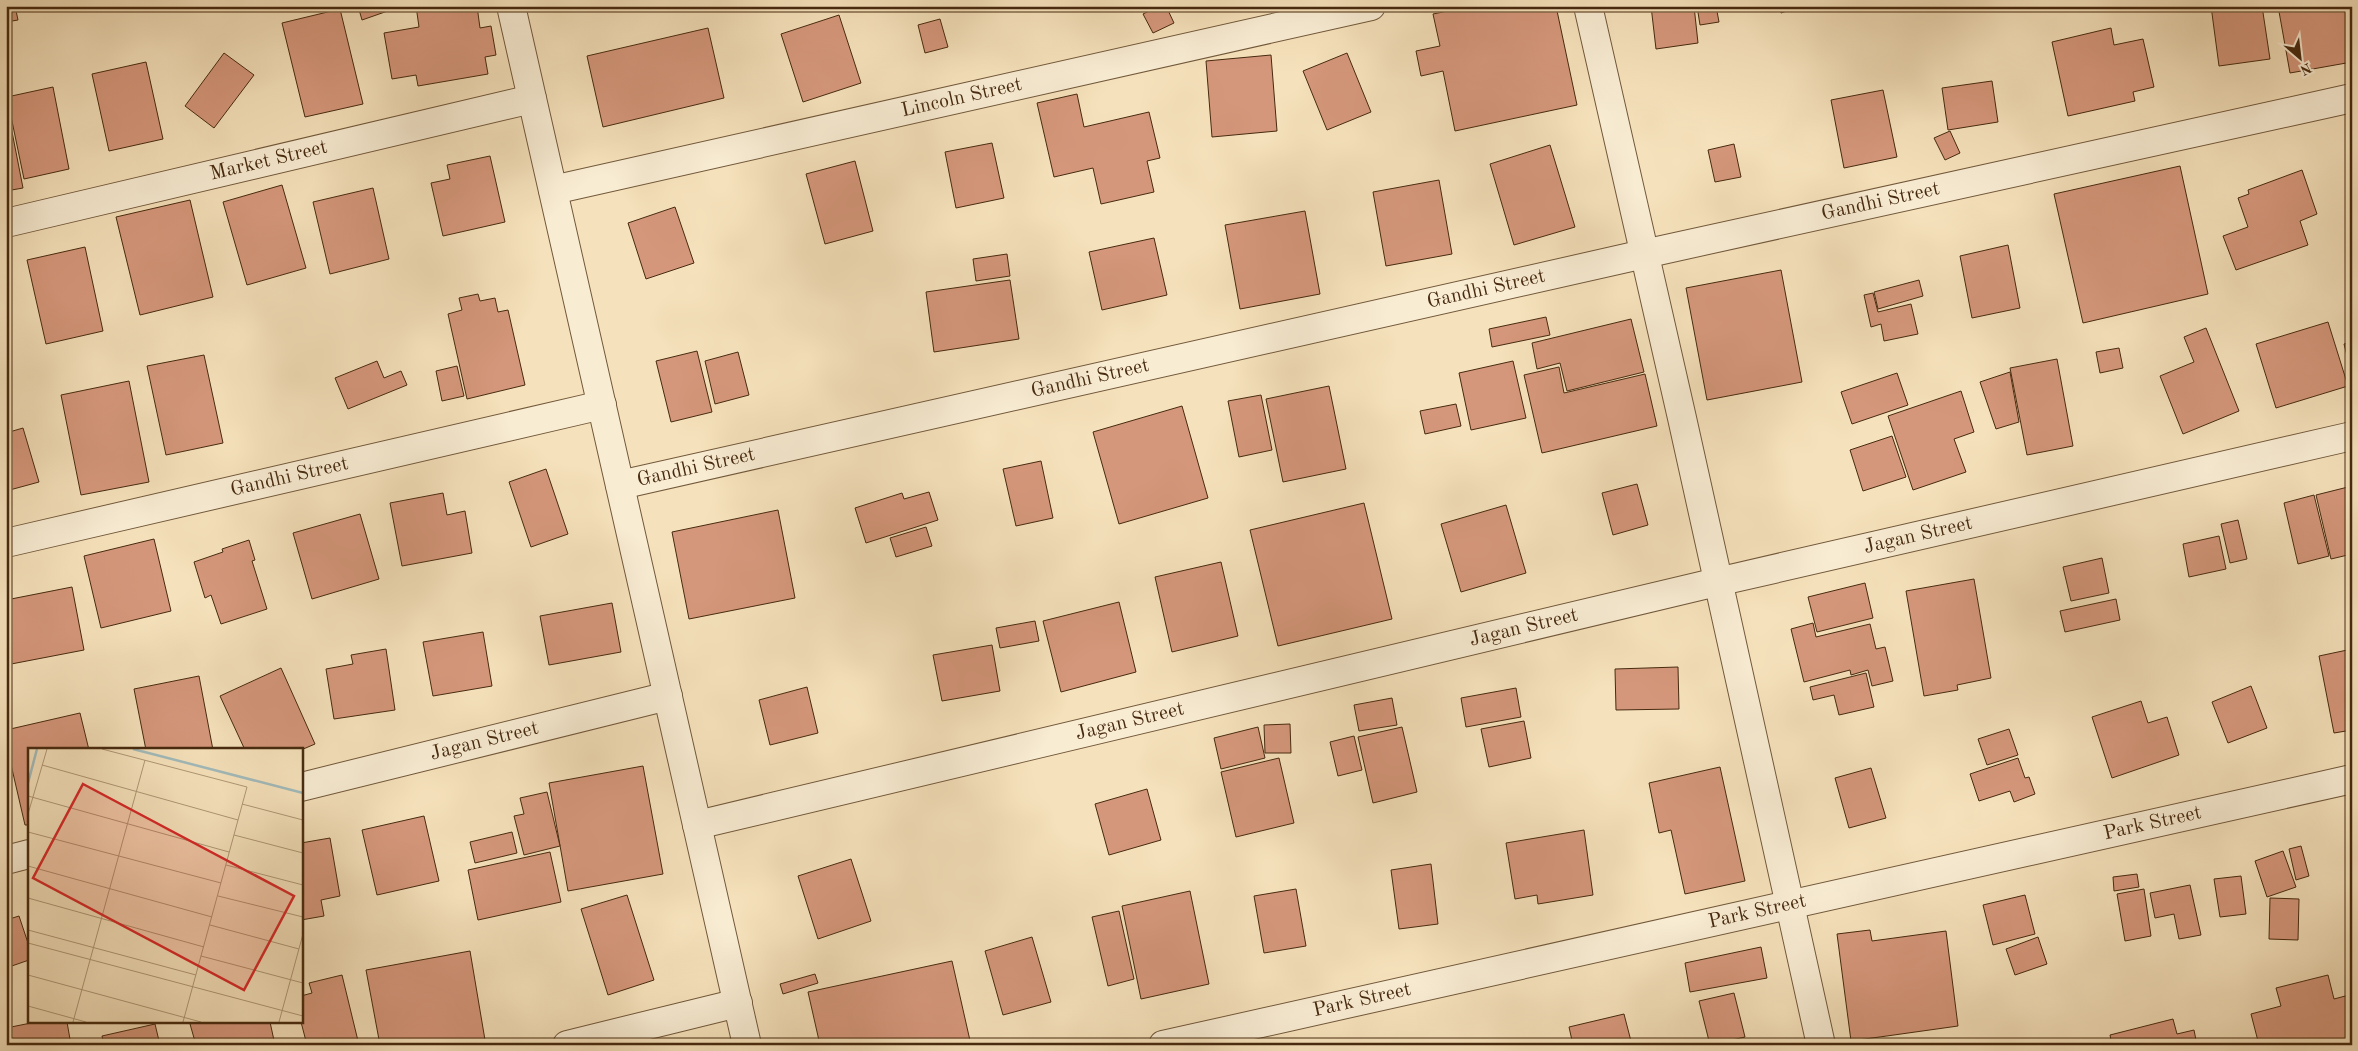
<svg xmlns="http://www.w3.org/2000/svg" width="2358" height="1051" font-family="'Old Standard TT',serif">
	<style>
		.building { fill: #d5977b; stroke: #472a0f }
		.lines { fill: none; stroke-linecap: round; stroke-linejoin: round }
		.minor-casing { stroke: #72583a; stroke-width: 30 }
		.minor { stroke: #f8ecd3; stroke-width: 28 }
		.labels { text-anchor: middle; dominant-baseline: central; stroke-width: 4; stroke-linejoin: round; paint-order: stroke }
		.street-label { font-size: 20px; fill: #472a0f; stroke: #f8ecd3 }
		.inset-river { fill: none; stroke: #a2bbbb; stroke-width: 2.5 }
		.inset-road { fill: none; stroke: #af9876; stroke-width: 1 }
		.view { fill: #d62828; fill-opacity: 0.15; stroke: #d62828; stroke-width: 2.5 }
		.inset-edge { fill: none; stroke: #472a0f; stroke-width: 2.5 }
	</style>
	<rect width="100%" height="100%" fill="#f5e1bb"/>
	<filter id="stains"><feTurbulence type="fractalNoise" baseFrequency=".004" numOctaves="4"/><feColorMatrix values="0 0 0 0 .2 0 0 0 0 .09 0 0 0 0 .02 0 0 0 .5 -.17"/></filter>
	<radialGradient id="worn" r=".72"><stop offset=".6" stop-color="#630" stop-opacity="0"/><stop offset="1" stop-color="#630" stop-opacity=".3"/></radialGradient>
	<g class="building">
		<path d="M 6,6 L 15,6 L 18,20 L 6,22 Z"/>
		<path d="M 358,6 L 402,6 L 362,20 Z"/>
		<path d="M 416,6 L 477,6 L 480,28 L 491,26 L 496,55 L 485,57 L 488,74 L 418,86 L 416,75 L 392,79 L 384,33 L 419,27 Z"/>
		<path d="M 1159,6 L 1166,6 L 1174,23 L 1153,33 L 1143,14 Z"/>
		<path d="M 1472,6 L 1556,6 L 1577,105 L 1455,131 L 1443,71 L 1421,76 L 1416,51 L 1440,46 L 1433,14 Z"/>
		<path d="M 1651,6 L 1694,6 L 1698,43 L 1656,49 Z"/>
		<path d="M 1697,6 L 1716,6 L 1719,22 L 1700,25 Z"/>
		<path d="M 1779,6 L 1802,6 L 1781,13 Z"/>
		<path d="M 2211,6 L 2262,6 L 2270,59 L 2219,66 Z"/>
		<path d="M 2278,6 L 2352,6 L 2352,62 L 2290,73 Z"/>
		<path d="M 340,9 L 363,104 L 305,117 L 282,23 Z"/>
		<path d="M 839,15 L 861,83 L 803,102 L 781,34 Z"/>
		<path d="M 940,19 L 948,47 L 925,53 L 918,25 Z"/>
		<path d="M 708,28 L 724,98 L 603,127 L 587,56 Z"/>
		<path d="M 2111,28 L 2114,45 L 2143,39 L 2154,87 L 2133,92 L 2135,101 L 2068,116 L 2052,42 Z"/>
		<path d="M 224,53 L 254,75 L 214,128 L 185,106 Z"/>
		<path d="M 1347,53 L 1371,112 L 1327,130 L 1303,71 Z"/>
		<path d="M 1271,55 L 1277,131 L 1212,137 L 1206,61 Z"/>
		<path d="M 146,62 L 163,139 L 109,151 L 92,74 Z"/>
		<path d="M 1992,81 L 1998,122 L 1948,130 L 1942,88 Z"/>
		<path d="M 53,87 L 69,169 L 24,179 L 7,97 Z"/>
		<path d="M 1883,90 L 1897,157 L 1844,168 L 1831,100 Z"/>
		<path d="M 1077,94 L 1084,127 L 1149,112 L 1160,158 L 1147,161 L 1154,192 L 1101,204 L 1093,168 L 1054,177 L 1037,103 Z"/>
		<path d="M 6,101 L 23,188 L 6,191 Z"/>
		<path d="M 1950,131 L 1960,153 L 1945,160 L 1934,138 Z"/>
		<path d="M 992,143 L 1004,198 L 956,208 L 945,152 Z"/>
		<path d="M 1734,144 L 1741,177 L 1715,182 L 1708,150 Z"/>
		<path d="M 1550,145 L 1575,227 L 1514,245 L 1490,164 Z"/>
		<path d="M 490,156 L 505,222 L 443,236 L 431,183 L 450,179 L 447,165 Z"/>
		<path d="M 855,161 L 873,231 L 825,244 L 806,174 Z"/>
		<path d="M 2180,166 L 2208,294 L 2083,323 L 2054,194 Z"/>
		<path d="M 2302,170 L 2317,214 L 2300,221 L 2308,245 L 2236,270 L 2223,236 L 2248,227 L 2238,198 L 2249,194 L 2248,190 Z"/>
		<path d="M 1439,180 L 1452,254 L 1386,266 L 1373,192 Z"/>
		<path d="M 282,185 L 306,268 L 247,285 L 223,202 Z"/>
		<path d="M 373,188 L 389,259 L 330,274 L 313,202 Z"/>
		<path d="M 190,200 L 213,297 L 140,315 L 116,217 Z"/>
		<path d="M 675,207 L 694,263 L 646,279 L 628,223 Z"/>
		<path d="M 1305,211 L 1320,294 L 1240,309 L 1225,225 Z"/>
		<path d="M 1154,238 L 1167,295 L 1102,310 L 1089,252 Z"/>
		<path d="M 2008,245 L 2020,308 L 1972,318 L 1960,256 Z"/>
		<path d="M 85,247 L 103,331 L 46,344 L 27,260 Z"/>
		<path d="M 1007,254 L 1010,276 L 976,281 L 973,259 Z"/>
		<path d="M 1781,270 L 1802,382 L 1707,400 L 1686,288 Z"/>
		<path d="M 1010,280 L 1019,339 L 934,352 L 926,292 Z"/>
		<path d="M 1919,280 L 1923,296 L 1878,309 L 1874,292 Z"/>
		<path d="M 1873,293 L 1878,312 L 1911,304 L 1918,334 L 1884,341 L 1881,324 L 1871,327 L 1864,295 Z"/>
		<path d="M 478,294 L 480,301 L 495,298 L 498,312 L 508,310 L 525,385 L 467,399 L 448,314 L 462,310 L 459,298 Z"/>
		<path d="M 1546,317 L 1550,335 L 1492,347 L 1489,329 Z"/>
		<path d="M 1631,319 L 1644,372 L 1567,391 L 1560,363 L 1537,369 L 1532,343 Z"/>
		<path d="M 2328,322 L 2348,386 L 2276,408 L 2256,344 Z"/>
		<path d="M 2206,328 L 2239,411 L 2183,434 L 2160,376 L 2194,362 L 2184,337 Z"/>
		<path d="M 2352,342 L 2352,375 L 2344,344 Z"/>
		<path d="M 2119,348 L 2123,368 L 2100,373 L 2096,352 Z"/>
		<path d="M 697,351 L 712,412 L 671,422 L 656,361 Z"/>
		<path d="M 738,352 L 749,395 L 715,404 L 705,361 Z"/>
		<path d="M 204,355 L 223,443 L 166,455 L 147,366 Z"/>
		<path d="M 2057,359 L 2073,446 L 2027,455 L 2010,368 Z"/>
		<path d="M 377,361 L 384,378 L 401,371 L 407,385 L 348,409 L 335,378 Z"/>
		<path d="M 1513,361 L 1526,418 L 1471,430 L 1459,373 Z"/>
		<path d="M 457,366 L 464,396 L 442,401 L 436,371 Z"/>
		<path d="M 1559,367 L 1564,393 L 1645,374 L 1657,426 L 1542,453 L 1524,375 Z"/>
		<path d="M 2010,372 L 2019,422 L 1996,429 L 1980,382 Z"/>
		<path d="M 1897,373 L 1908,405 L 1852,424 L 1841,392 Z"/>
		<path d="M 129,381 L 149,482 L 81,495 L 61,395 Z"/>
		<path d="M 1329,386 L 1346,469 L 1283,482 L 1266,399 Z"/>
		<path d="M 1961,391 L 1974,432 L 1954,439 L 1966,472 L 1913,490 L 1888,416 Z"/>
		<path d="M 1261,395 L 1272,450 L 1239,457 L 1228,401 Z"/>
		<path d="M 1456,404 L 1461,426 L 1425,434 L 1420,411 Z"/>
		<path d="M 1182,406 L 1208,498 L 1119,524 L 1093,432 Z"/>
		<path d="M 23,428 L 39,482 L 6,491 L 6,433 Z"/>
		<path d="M 1892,436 L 1906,477 L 1863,491 L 1850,450 Z"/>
		<path d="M 1041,461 L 1053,518 L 1016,526 L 1003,469 Z"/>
		<path d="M 546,469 L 568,534 L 531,547 L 509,482 Z"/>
		<path d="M 1637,484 L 1648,525 L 1613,535 L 1602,493 Z"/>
		<path d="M 2352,486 L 2352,554 L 2331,559 L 2316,495 Z"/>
		<path d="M 929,492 L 938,520 L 866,543 L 855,508 L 902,493 L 904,499 Z"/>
		<path d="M 443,493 L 447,515 L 465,511 L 472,553 L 402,566 L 390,503 Z"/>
		<path d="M 2314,495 L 2329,556 L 2298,564 L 2284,503 Z"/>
		<path d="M 1364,503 L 1392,619 L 1278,646 L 1250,530 Z"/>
		<path d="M 1506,505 L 1526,573 L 1461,592 L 1441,524 Z"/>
		<path d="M 778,510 L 795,598 L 689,619 L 672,532 Z"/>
		<path d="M 360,514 L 379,579 L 312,599 L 293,533 Z"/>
		<path d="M 2238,520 L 2247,559 L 2230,563 L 2221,524 Z"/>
		<path d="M 926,527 L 932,546 L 896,557 L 890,538 Z"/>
		<path d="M 2219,536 L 2226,569 L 2189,577 L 2183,544 Z"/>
		<path d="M 154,539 L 171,611 L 101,628 L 84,556 Z"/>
		<path d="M 249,540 L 255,560 L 252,561 L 267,609 L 221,624 L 211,595 L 205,598 L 194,562 L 223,552 L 222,549 Z"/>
		<path d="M 2102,558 L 2109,593 L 2071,601 L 2063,567 Z"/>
		<path d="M 1221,562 L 1238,636 L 1172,652 L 1155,577 Z"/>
		<path d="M 1974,579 L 1991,678 L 1957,685 L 1958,690 L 1924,696 L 1906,591 Z"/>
		<path d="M 1865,583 L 1873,618 L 1817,632 L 1808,597 Z"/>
		<path d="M 72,587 L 84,650 L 6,665 L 6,600 Z"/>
		<path d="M 2116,599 L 2120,620 L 2065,632 L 2060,611 Z"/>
		<path d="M 1119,602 L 1136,672 L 1061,692 L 1043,621 Z"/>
		<path d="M 612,603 L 621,652 L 549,665 L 540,616 Z"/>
		<path d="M 1035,621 L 1039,641 L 1000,648 L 996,628 Z"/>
		<path d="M 1813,623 L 1816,637 L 1870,624 L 1876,649 L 1885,647 L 1893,681 L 1872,686 L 1868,670 L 1851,675 L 1850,670 L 1804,682 L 1791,629 Z"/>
		<path d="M 483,632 L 492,686 L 433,696 L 423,642 Z"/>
		<path d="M 992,645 L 1000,691 L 942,701 L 933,655 Z"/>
		<path d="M 386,649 L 395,710 L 334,719 L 326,669 L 353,664 L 351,655 Z"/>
		<path d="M 2352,649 L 2352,730 L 2334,733 L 2319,656 Z"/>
		<path d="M 1678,667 L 1679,709 L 1616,710 L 1615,669 Z"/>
		<path d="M 281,668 L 315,744 L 301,750 L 245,750 L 220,696 Z"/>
		<path d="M 1866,673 L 1874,707 L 1839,715 L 1834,695 L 1813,700 L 1810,687 Z"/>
		<path d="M 199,676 L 213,750 L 146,750 L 134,689 Z"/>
		<path d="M 2251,686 L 2267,728 L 2228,743 L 2212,702 Z"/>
		<path d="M 807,687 L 818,733 L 770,745 L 759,700 Z"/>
		<path d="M 1516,688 L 1521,717 L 1466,727 L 1461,698 Z"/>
		<path d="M 1392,698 L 1397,725 L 1359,731 L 1354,705 Z"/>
		<path d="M 2141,701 L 2148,723 L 2167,717 L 2179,755 L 2112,778 L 2092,717 Z"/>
		<path d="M 80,713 L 89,750 L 29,750 L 29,825 L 25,825 L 6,743 L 6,730 Z"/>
		<path d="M 1524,721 L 1531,758 L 1489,767 L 1481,729 Z"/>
		<path d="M 1290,724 L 1291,753 L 1265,753 L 1264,725 Z"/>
		<path d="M 1258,727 L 1265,758 L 1221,769 L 1214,738 Z"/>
		<path d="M 1402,727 L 1417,792 L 1373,803 L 1358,737 Z"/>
		<path d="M 2009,729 L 2018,755 L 1987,765 L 1978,739 Z"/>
		<path d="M 1354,736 L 1362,770 L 1338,776 L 1330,742 Z"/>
		<path d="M 1279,758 L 1294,823 L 1236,837 L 1221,772 Z"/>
		<path d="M 2018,758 L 2025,778 L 2029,777 L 2035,794 L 2014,802 L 2010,791 L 1979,801 L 1970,774 Z"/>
		<path d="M 643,766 L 663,874 L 568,891 L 549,783 Z"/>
		<path d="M 1720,767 L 1745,881 L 1685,894 L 1671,830 L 1659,833 L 1649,783 Z"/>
		<path d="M 1871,768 L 1886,818 L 1849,828 L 1835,778 Z"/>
		<path d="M 1147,789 L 1161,840 L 1109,855 L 1095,804 Z"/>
		<path d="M 547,792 L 560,846 L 524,855 L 514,816 L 524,814 L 520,798 Z"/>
		<path d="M 424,816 L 439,881 L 377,895 L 362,830 Z"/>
		<path d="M 1584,830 L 1593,895 L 1538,904 L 1537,895 L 1515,899 L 1506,843 Z"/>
		<path d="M 512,832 L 517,853 L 475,863 L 470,842 Z"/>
		<path d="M 330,838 L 340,896 L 321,900 L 324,916 L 301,920 L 301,843 Z"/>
		<path d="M 2301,846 L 2309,876 L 2296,880 L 2289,849 Z"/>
		<path d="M 2283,851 L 2296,887 L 2267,897 L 2255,861 Z"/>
		<path d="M 550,852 L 561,902 L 478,920 L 468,870 Z"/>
		<path d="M 851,859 L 871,921 L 818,939 L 798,876 Z"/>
		<path d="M 1431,864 L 1438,924 L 1399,929 L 1391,870 Z"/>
		<path d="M 2137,874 L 2139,887 L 2114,891 L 2113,877 Z"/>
		<path d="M 2241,876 L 2246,914 L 2220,917 L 2214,879 Z"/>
		<path d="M 2190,885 L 2201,935 L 2179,939 L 2174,914 L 2155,918 L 2150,893 Z"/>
		<path d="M 1296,889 L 1306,946 L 1264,953 L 1254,896 Z"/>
		<path d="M 2144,889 L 2151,936 L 2125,941 L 2117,894 Z"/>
		<path d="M 1190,891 L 1209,984 L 1141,999 L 1122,906 Z"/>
		<path d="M 627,895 L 654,980 L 608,995 L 581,909 Z"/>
		<path d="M 2025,895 L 2035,934 L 1993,945 L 1983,905 Z"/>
		<path d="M 2270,898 L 2299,899 L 2298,940 L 2269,939 Z"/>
		<path d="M 1119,911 L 1134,979 L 1108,986 L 1092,917 Z"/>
		<path d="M 19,916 L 29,946 L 29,960 L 6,968 L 6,920 Z"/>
		<path d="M 1870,930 L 1872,941 L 1946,931 L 1958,1026 L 1851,1041 L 1837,934 Z"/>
		<path d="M 1032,937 L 1051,1002 L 1003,1015 L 985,951 Z"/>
		<path d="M 2038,937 L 2047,964 L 2015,975 L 2006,949 Z"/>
		<path d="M 1761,947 L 1767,978 L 1690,992 L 1685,963 Z"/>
		<path d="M 470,951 L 485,1040 L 460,1045 L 380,1045 L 366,970 Z"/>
		<path d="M 952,961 L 971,1045 L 820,1045 L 808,992 Z"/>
		<path d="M 815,974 L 818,983 L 783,994 L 780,984 Z"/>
		<path d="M 342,975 L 359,1045 L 307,1045 L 301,1022 L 301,996 L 312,993 L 309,983 Z"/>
		<path d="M 2328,975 L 2334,999 L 2349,995 L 2352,1005 L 2352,1045 L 2259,1045 L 2251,1014 L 2281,1006 L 2276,988 Z"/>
		<path d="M 1734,993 L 1745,1037 L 1710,1045 L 1699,1001 Z"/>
		<path d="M 1624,1014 L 1632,1045 L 1573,1045 L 1569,1027 Z"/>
		<path d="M 2173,1019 L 2177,1034 L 2194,1030 L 2197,1045 L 2112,1045 L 2110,1035 Z"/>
		<path d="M 36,1022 L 67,1022 L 71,1045 L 6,1045 L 6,1028 Z"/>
		<path d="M 197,1022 L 270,1022 L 275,1045 L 196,1045 L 190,1024 Z"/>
		<path d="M 155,1024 L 160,1045 L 104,1045 L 102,1036 Z"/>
	</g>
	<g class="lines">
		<defs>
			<g id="minor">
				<path d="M 511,6 L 747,1045"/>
				<path d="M 1588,6 L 1682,418 L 1821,1045"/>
				<path id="s1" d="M 553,190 L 1371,6"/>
				<path id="s2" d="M 6,223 L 532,99"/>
				<path id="s3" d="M 620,485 L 1644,254 L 2352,98"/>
				<path id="s4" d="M 6,543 L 602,405"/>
				<path id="s5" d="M 301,787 L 668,696"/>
				<path id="s6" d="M 697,825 L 1717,582 L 2352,436"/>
				<path d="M 6,860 L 29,854"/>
				<path d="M 567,1045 L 738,1003"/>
				<path id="s7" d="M 1163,1045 L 2352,779"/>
			</g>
		</defs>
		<use href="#minor" class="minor-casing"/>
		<use href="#minor" class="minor"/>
	</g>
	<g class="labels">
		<g class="street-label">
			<text stroke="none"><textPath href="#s1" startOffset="419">Lincoln Street</textPath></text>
			<text stroke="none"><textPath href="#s2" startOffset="270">Market Street</textPath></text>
			<text stroke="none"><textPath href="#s3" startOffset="1292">Gandhi Street</textPath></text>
			<text stroke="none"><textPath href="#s3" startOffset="888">Gandhi Street</textPath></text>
			<text stroke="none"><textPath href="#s3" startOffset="482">Gandhi Street</textPath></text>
			<text stroke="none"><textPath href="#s3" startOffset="78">Gandhi Street</textPath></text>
			<text stroke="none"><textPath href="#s4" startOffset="291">Gandhi Street</textPath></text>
			<text stroke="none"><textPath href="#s6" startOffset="1255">Jagan Street</textPath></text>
			<text stroke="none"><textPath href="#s6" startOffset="850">Jagan Street</textPath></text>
			<text stroke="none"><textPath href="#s6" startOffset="445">Jagan Street</textPath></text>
			<text stroke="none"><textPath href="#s5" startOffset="189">Jagan Street</textPath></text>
			<text stroke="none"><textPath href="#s7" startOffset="1014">Park Street</textPath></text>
			<text stroke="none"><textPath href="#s7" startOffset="609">Park Street</textPath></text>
			<text stroke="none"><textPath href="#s7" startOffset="204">Park Street</textPath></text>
		</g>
	</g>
	<g transform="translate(28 748)">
		<rect width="275" height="275" fill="#f5e1bb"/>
		<path class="inset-river" d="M 105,1 L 275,45M 0,35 L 9,1"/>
		<path class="inset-road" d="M 74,1 L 219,39 L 155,274M 14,17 L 210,72M 0,48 L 201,104M 214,56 L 275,72M 0,66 L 19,1M 0,84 L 193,135M 206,87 L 275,105M 198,117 L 275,137M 0,118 L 184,169M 190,148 L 275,169M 0,150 L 176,199M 182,177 L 271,201M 0,182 L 168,227M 0,195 L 275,268M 173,208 L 275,235M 0,227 L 173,274M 0,258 L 58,274M 45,274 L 117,12M 251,274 L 275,186"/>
		<path class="view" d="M 55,36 L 266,148 L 216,242 L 5,130 Z"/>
		<rect width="275" height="275" class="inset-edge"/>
	</g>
	<rect width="2358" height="1051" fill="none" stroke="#f5e1bb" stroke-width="25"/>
	<rect x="8" y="8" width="2343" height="1036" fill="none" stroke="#472a0f" stroke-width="2.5"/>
	<rect x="12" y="12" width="2333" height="1026" fill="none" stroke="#472a0f"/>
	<g transform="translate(2300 58) rotate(152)" stroke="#f8ecd3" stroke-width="4" paint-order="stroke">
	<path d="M0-4L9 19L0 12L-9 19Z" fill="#472a0f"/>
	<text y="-8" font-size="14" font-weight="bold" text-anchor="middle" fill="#472a0f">N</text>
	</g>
	<rect width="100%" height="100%" filter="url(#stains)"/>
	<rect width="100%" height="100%" fill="url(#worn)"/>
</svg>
